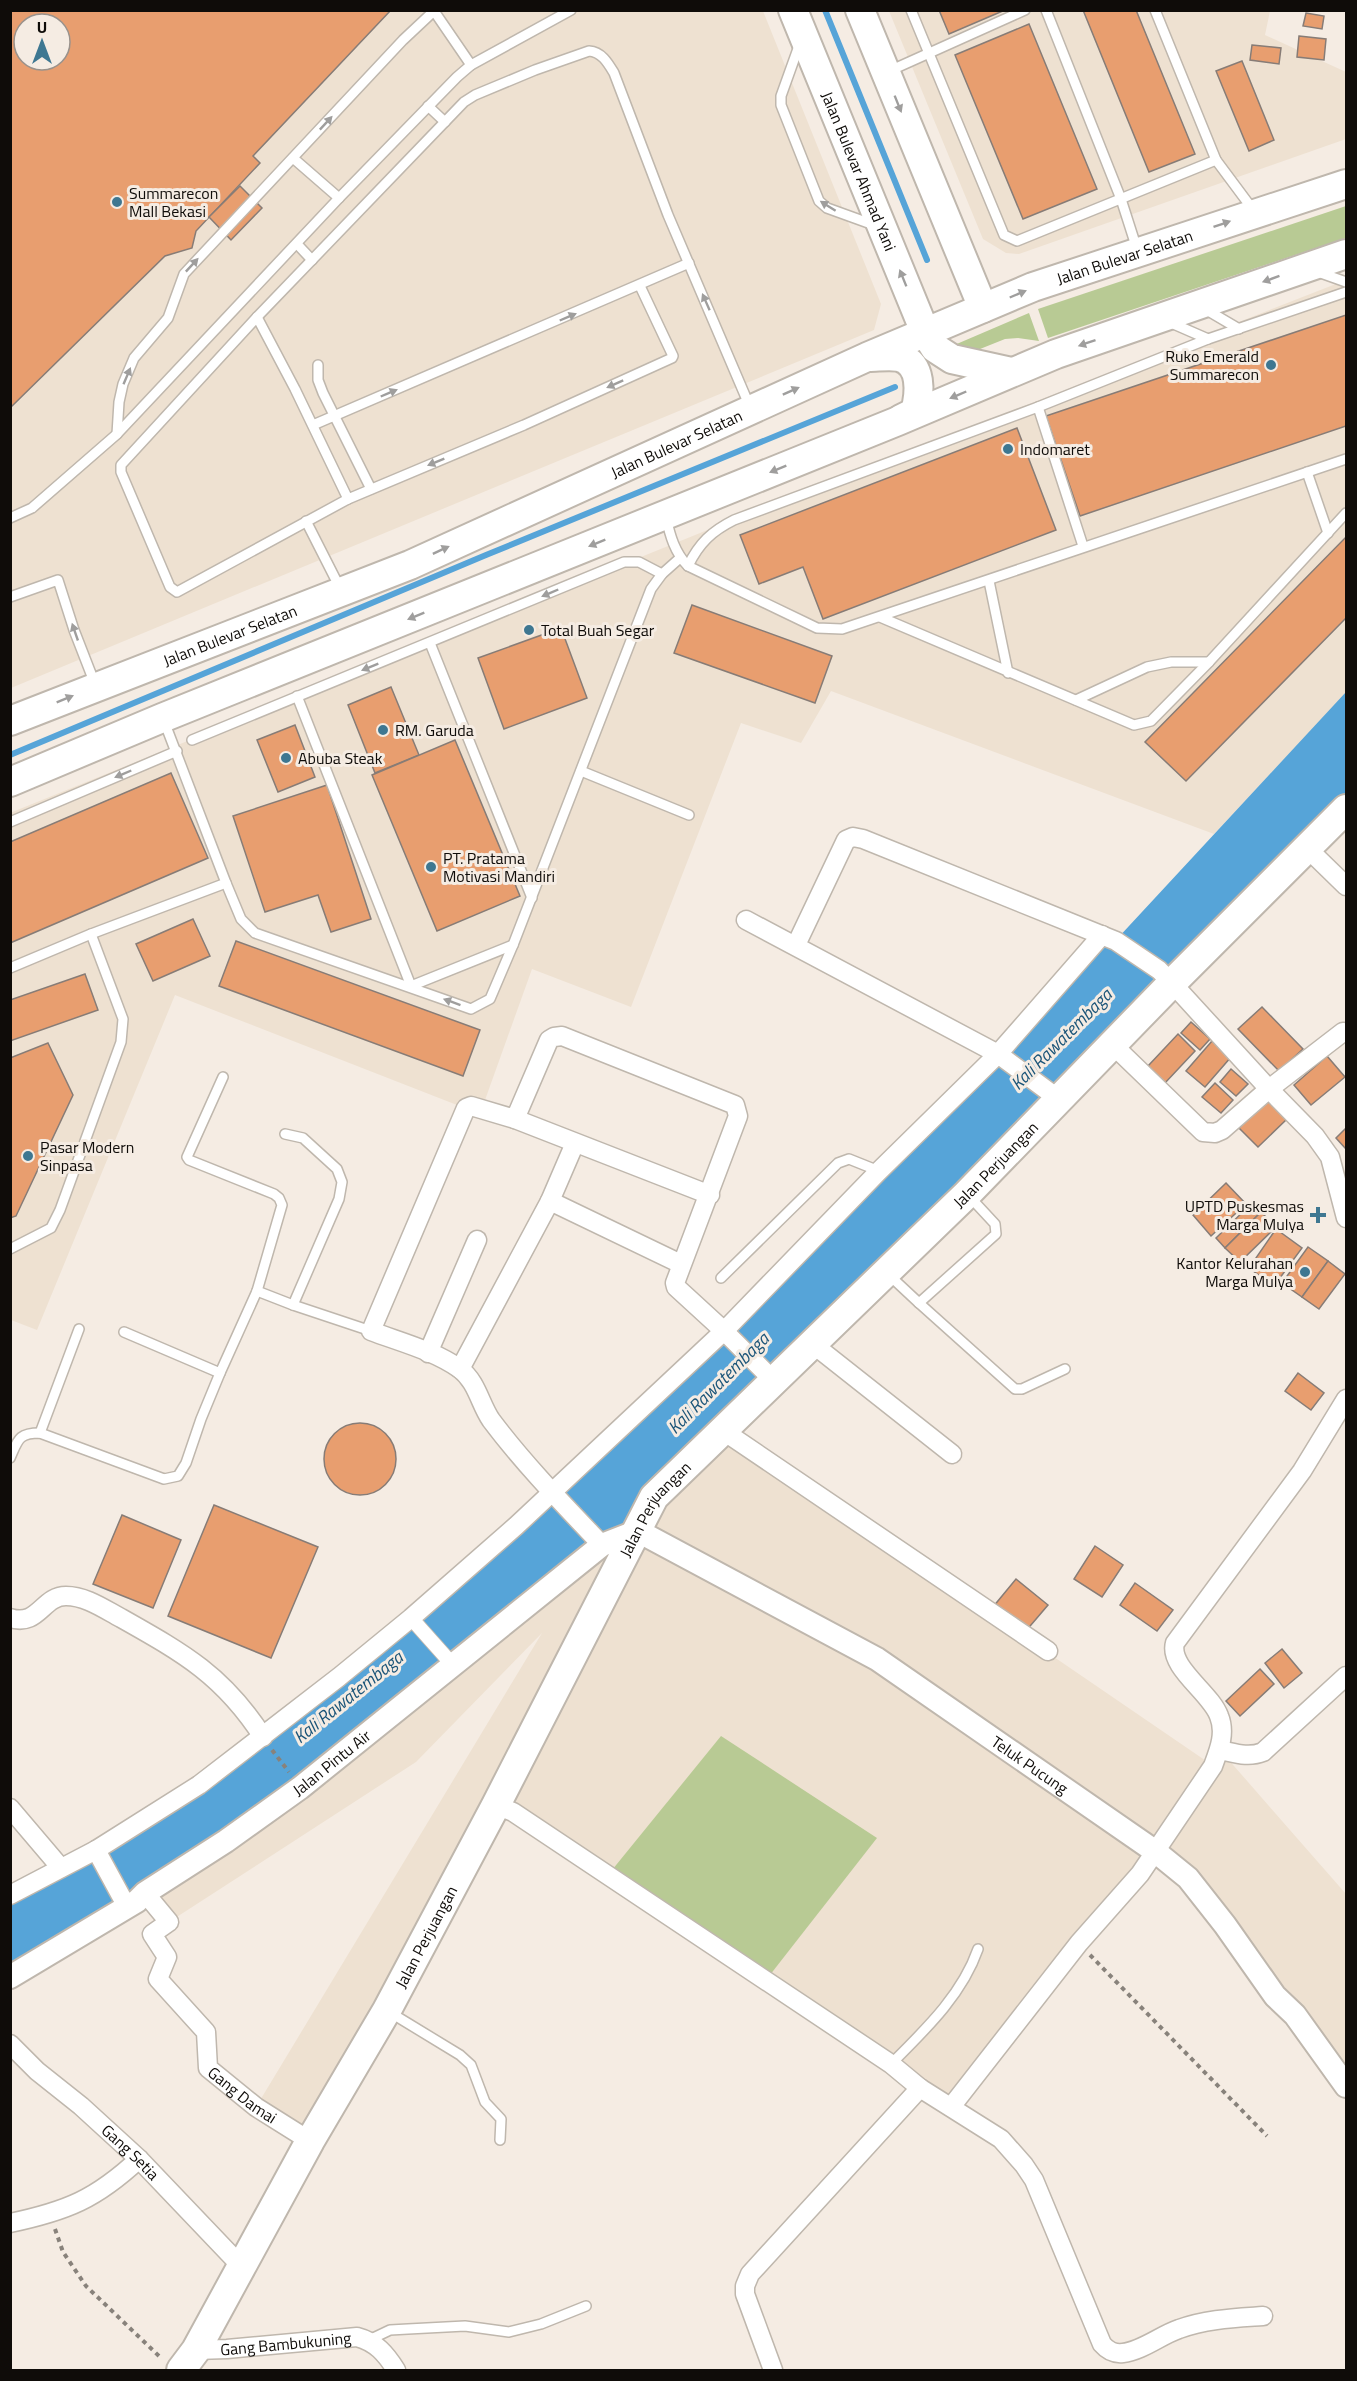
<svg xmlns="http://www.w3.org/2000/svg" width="1357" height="2381" font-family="'Titillium Web',sans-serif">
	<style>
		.built { fill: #eee1d1; fill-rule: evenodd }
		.green { fill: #b8ca94 }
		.water { fill: #56a4d8 }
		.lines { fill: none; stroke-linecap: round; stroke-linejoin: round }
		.stream { stroke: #56a4d8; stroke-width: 6 }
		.building { fill: #e89e6f; stroke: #877c76; stroke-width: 1.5; fill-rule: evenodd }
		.service-casing { stroke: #bfb7ad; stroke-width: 12 }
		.pedestrian-casing { stroke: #bfb7ad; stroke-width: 16 }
		.minor-casing { stroke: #bfb7ad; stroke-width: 21 }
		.tertiary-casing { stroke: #bfb7ad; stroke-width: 26 }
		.primary-casing { stroke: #bfb7ad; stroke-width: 32 }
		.path { stroke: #88827b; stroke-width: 4; stroke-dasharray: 4.5 4.5; stroke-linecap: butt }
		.service { stroke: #fff; stroke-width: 9 }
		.pedestrian { stroke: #fff; stroke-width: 14 }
		.minor { stroke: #fff; stroke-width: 18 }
		.tertiary { stroke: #fff; stroke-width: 22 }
		.primary { stroke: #fff; stroke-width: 28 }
		.oneway { fill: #9f9e9d }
		.poi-dot { fill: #3e7791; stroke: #f5ece3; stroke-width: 2 }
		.labels { text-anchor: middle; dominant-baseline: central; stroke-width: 6; stroke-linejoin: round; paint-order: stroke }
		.street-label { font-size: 16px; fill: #0f0c09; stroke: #f5ece3 }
		.poi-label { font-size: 16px; fill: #0f0c09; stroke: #f5ece3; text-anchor: start }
		.water-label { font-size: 18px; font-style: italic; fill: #1a5478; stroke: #f5ece3 }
	</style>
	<rect width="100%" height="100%" fill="#f5ece3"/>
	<g class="built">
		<path d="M 11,11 L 763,11 L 881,304 L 874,330 L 11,688 ZM 24,24 L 60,24 L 60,60 L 24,60 Z"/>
		<path d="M 889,11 L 1270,11 L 1265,35 L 1346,72 L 1346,139 L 1019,254 L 1006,253 L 983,239 Z"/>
		<path d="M 1346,280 L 1346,693 L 1214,834 L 831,691 L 801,743 L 741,723 L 631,1007 L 532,969 L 480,1114 L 175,995 L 37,1330 L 11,1320 L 10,813 L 705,531 Z"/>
		<path d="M 722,1430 L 1212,1765 L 1220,1750 L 1346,1894 L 1346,2086 L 1156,1852 L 951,2107 L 496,1805 L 310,2141 L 256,2107 L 542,1633 L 416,1762 L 169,1922 L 145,1893 Z"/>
	</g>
	<g class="green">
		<path d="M 1346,206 L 1346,238 L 1048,338 L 1038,309 Z"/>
		<path d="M 1029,313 L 1039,341 L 1018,338 L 1005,339 L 960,357 L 945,349 Z"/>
		<path d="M 721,1736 L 877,1838 L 766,1980 L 608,1875 Z"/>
	</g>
	<path class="water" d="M 1346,692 L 1346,809 L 638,1531 L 300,1788 L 11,1977 L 11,1895 L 107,1843 L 411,1618 L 724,1331 L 1102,935 L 1116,940 Z"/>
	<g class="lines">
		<g class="stream">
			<path d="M 825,10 L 927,260"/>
			<path d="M 10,755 L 486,555 L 895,387"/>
		</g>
	</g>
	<g class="building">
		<path d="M 10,10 L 391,10 L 253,156 L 260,163 L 196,231 L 192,248 L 165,256 L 10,408 ZM 24,24 L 60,24 L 60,60 L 24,60 Z"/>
		<path d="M 939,10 L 1005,10 L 949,34 Z"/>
		<path d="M 1083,10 L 1136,10 L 1195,154 L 1149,172 Z"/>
		<path d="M 1306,13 L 1324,16 L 1322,29 L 1303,26 Z"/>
		<path d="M 1029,24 L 1097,189 L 1023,219 L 955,55 Z"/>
		<path d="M 1299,36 L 1326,39 L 1324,60 L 1297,57 Z"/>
		<path d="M 1252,45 L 1281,48 L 1279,64 L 1250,60 Z"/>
		<path d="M 1242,61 L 1274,140 L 1249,151 L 1216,71 Z"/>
		<path d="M 240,186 L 262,208 L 231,240 L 209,217 Z"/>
		<path d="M 1346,315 L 1346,426 L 1080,516 L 1046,416 Z"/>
		<path d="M 1017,428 L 1056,530 L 823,619 L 803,567 L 759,584 L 740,535 Z"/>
		<path d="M 1346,537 L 1346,618 L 1186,781 L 1145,742 Z"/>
		<path d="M 692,605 L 832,656 L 815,703 L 674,653 Z"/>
		<path d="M 561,628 L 587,698 L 504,729 L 478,658 Z"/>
		<path d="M 391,687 L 419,755 L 375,773 L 348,705 Z"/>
		<path d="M 295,725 L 315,777 L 278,792 L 257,740 Z"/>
		<path d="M 455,740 L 520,896 L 437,931 L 372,775 Z"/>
		<path d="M 171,773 L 208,858 L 10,943 L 10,842 Z"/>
		<path d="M 327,785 L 371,919 L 331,932 L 318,895 L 265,912 L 233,816 Z"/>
		<path d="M 193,919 L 210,956 L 153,981 L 136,944 Z"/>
		<path d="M 236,941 L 480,1030 L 463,1076 L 219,986 Z"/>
		<path d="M 85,974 L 98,1010 L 10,1041 L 10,1000 Z"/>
		<path d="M 1262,1007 L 1303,1049 L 1279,1071 L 1238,1029 Z"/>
		<path d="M 1191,1022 L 1210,1039 L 1200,1050 L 1181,1033 Z"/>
		<path d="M 1178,1034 L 1195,1051 L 1165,1083 L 1148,1066 Z"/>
		<path d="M 1212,1041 L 1231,1057 L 1205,1087 L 1186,1071 Z"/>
		<path d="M 48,1043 L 73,1095 L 16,1216 L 10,1218 L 10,1058 Z"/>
		<path d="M 1327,1056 L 1345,1077 L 1311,1105 L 1294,1085 Z"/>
		<path d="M 1231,1069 L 1248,1084 L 1236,1096 L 1220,1082 Z"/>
		<path d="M 1215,1083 L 1233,1100 L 1221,1113 L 1202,1097 Z"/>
		<path d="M 1268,1100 L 1287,1119 L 1258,1147 L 1239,1128 Z"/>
		<path d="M 1346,1128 L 1346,1149 L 1336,1138 Z"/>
		<path d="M 1226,1183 L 1246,1204 L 1211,1236 L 1193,1215 Z"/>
		<path d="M 1252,1203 L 1261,1212 L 1225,1248 L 1216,1238 Z"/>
		<path d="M 1261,1212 L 1276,1227 L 1240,1262 L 1225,1248 Z"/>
		<path d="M 1276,1229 L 1302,1248 L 1274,1286 L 1249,1268 Z"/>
		<path d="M 1308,1247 L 1328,1261 L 1302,1297 L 1282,1283 Z"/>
		<path d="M 1328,1261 L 1345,1274 L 1319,1309 L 1302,1297 Z"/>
		<path d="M 1298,1373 L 1324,1393 L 1311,1410 L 1285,1391 Z"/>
		<circle cx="360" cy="1459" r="36"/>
		<path d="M 214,1505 L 318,1547 L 271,1658 L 168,1616 Z"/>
		<path d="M 122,1515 L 181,1540 L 153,1608 L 93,1584 Z"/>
		<path d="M 1095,1546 L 1123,1565 L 1102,1597 L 1074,1579 Z"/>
		<path d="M 1016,1579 L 1048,1605 L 1025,1632 L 993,1607 Z"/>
		<path d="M 1135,1583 L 1173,1610 L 1157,1631 L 1120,1605 Z"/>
		<path d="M 1282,1649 L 1302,1673 L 1284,1688 L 1265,1663 Z"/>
		<path d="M 1260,1669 L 1274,1684 L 1240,1716 L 1226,1701 Z"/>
	</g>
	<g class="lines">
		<defs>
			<g id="service">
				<path d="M 911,10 L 1004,235 L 1017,241 L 1216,160 L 1155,10"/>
				<path d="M 1046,10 L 1121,199 L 1137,249"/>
				<path d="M 434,11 L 471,65"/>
				<path d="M 800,43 L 781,96 L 781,105 L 819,201 L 827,208 L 874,225"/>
				<path d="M 887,72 L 1025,10"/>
				<path d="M 428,106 L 445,122"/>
				<path d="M 293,158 L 339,198"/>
				<path d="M 1216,160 L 1254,211"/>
				<path d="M 297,244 L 312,260"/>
				<path d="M 1318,272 L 1346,282"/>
				<path d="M 1205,309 L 1239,329"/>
				<path d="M 257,317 L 295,389 L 348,499 L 524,425 L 672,358 L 673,356 L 640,286"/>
				<path d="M 1169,322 L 1208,339"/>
				<path d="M 318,365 L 318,380 L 323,393 L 371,489"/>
				<path d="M 1038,407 L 1083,546"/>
				<path d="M 313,425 L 689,263"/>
				<path d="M 117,434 L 119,402 L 123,384 L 134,358 L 168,318 L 184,274 L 403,40 L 435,10"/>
				<path d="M 1307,472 L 1328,533"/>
				<path d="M 348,499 L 177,592 L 170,587 L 121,472 L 121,465 L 257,317 L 464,102 L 475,95 L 535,70 L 589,51 C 602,52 608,63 614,73 L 668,215 L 750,407"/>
				<path d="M 666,517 C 670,536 675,553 688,566 L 817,628 L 842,629 L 1346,459"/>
				<path d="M 10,518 L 32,508 L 117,434 L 339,198 L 457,77 L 471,65 L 571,10"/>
				<path d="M 306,521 L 340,588"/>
				<path d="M 688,566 C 699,543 712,531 734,520 L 1038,407 L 1208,339 L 1346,292"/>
				<path d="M 989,581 L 1008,673"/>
				<path d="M 10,597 L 58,580 L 74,630 L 95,684"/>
				<path d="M 880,617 L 1134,725 L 1151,721 L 1209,662 L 1346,513"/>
				<path d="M 430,643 L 532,898"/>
				<path d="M 297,696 L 411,986"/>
				<path d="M 1076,700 L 1147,667 L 1171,662 L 1209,662"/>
				<path d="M 192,740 L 624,562 L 639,562 L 662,574"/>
				<path d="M 581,771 L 689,815"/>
				<path d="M 10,822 L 177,751"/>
				<path d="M 226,883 L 241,919 L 255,933 L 471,1009 L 490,999 L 513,945 L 651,589 L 662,574 L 680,558"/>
				<path d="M 10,968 L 91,934 L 226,883 L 164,721"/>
				<path d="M 411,986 L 513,945"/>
				<path d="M 285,1134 L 303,1138 L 337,1169 L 342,1182 L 339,1199 L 293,1305"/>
				<path d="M 10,1249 L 51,1228 L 60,1210 L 121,1042 L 123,1019 L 91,934"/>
				<path d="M 889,1275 L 919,1303 L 996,1234 L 995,1224 L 969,1196"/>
				<path d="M 721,1278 L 838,1163 L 849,1159 L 879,1171"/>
				<path d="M 257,1291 L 293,1305 L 371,1331"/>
				<path d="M 919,1303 L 1015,1389 L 1022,1389 L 1065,1369"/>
				<path d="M 124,1332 L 220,1373 L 257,1291 L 282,1205 L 279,1198 L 274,1194 L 189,1160 L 187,1157 L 223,1077"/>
				<path d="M 40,1433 L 79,1329"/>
				<path d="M 10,1458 C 18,1440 18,1433 40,1433 L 164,1479 L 178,1476 L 186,1463 L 201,1419 L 220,1373"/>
				<path d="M 391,2013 L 460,2055 L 471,2065 L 485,2102 L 501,2119 L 500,2140"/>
				<path d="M 891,2064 C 925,2030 962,1995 978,1949"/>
				<path d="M 369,2340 L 390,2330 L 408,2329 L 465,2326 L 509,2332 L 541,2324 L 586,2306"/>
			</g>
			<path id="pedestrian" d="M 411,1618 L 452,1664"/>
			<g id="minor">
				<path d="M 1307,848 L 1346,886"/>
				<path d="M 746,920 L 998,1054 L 1060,1100"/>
				<path d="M 796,945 L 846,840 L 853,837 L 863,839 L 1116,941 L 1159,970 L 1172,983 L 1269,1089 L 1315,1136 L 1330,1157 L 1346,1218"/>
				<path d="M 1113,1045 L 1203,1132 L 1215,1133 L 1222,1130 L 1269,1089 L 1343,1032"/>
				<path d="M 515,1119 L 549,1040 L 554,1037 L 562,1036 L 735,1105 L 738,1116 L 675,1283 L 676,1287 L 724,1331 L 773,1380"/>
				<path d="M 550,1201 L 681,1264"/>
				<path d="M 814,1345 L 952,1454"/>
				<path d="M 428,1353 L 477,1240"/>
				<path d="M 460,1369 L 550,1201 L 575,1143"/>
				<path d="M 722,1430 L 1048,1651"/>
				<path d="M 602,1545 C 564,1505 524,1464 491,1420 C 480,1404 477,1382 460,1369 C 435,1351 400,1342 371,1331 L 466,1108 L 471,1106 L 515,1119 L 710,1195"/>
				<path d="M 10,1618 C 39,1627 42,1596 66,1596 C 86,1596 104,1609 121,1618 C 183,1653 223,1675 263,1737"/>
				<path d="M 1220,1750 C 1235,1753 1248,1758 1263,1752 L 1346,1676"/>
				<path d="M 496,1805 L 513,1812 L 891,2064 L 920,2088 L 1001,2139 L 1024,2165 L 1034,2180 L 1102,2344 C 1108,2351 1114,2354 1123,2353 C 1142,2351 1161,2335 1179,2329 C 1206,2319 1235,2318 1263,2316"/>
				<path d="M 10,1808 L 61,1868"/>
				<path d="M 96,1850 L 127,1907"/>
				<path id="s1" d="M 145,1893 L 169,1922 L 152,1934 L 167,1957 L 158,1979 L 206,2032 L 208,2068 L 256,2107 L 310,2141"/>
				<path d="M 10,1895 L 96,1850 L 199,1785 L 339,1677 L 411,1618 L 516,1526 L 724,1331 L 879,1171 L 998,1054 L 1102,935"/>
				<path id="s2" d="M 10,2044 L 37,2071 L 81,2106 L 139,2159 L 243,2268"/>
				<path d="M 951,2107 L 1079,1943 L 1140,1874 L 1213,1766 C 1219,1750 1226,1733 1219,1716 C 1211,1693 1168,1667 1175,1643 L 1302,1471 L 1346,1399"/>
				<path d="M 10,2223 C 67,2211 96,2199 139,2159"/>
				<path id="s3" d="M 196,2350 L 227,2349 L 357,2337 C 376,2342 386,2354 396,2370"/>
				<path d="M 773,2370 L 745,2294 L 745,2286 L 750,2274 L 920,2088"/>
			</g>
			<g id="tertiary">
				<path id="s4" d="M 10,1977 L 137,1901 L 145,1893 L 226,1841 L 300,1788 L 602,1545 L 638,1531 L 877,1659 L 1156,1852 L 1188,1878 L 1225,1925 L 1275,1996 L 1295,2015 L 1346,2086"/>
			</g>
			<g id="primary">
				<path id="s5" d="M 793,10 L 925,332 L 935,348 L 952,359 L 1011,372"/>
				<path d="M 860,10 L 983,308"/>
				<path d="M 869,357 C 878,357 890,355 899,357 C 923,363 920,394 915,412 L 901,419"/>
				<path id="s6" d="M 10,721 L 410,565 L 867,357 L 1033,287 L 1346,184"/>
				<path d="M 10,782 L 162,718 L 898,421 L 1056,354 L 1346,254"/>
				<path id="s7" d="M 181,2370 L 196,2350 L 310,2141 L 387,2010 L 496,1805 L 654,1497 L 967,1194 L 1172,983 L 1346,809"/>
			</g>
		</defs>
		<use href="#service" class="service-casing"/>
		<use href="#pedestrian" class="pedestrian-casing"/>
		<use href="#minor" class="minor-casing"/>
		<use href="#tertiary" class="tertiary-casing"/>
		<use href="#primary" class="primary-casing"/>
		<g class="path">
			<path d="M 272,1750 L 289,1772"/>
			<path d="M 1090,1955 L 1267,2136"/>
			<path d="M 55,2229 L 63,2252 L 86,2286 L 161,2358"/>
		</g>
		<use href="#service" class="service"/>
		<use href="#pedestrian" class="pedestrian"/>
		<use href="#minor" class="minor"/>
		<use href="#tertiary" class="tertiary"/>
		<use href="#primary" class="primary"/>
	</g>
	<defs><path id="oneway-solid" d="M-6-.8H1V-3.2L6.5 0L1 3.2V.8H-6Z" transform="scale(1.5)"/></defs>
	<g class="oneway">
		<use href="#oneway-solid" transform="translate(898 104) rotate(68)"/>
		<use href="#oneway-solid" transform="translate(326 123) rotate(-47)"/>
		<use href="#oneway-solid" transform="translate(828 206) rotate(-148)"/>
		<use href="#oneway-solid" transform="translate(1222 224) rotate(-19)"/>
		<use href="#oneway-solid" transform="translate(192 265) rotate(-47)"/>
		<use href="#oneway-solid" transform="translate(903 278) rotate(-112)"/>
		<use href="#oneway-solid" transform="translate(1271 279) rotate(160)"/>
		<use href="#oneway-solid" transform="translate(1018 294) rotate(-23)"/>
		<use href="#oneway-solid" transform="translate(706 302) rotate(-114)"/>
		<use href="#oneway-solid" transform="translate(568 317) rotate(-23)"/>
		<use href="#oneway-solid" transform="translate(1087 343) rotate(161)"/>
		<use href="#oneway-solid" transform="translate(127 376) rotate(-67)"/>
		<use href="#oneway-solid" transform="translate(615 384) rotate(156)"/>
		<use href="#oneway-solid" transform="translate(791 391) rotate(-24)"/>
		<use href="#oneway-solid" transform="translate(389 393) rotate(-23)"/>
		<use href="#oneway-solid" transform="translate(958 395) rotate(157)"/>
		<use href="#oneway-solid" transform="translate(436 462) rotate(158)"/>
		<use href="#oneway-solid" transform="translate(778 469) rotate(158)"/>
		<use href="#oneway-solid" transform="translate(597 543) rotate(158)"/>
		<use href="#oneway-solid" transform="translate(441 550) rotate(-25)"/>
		<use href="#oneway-solid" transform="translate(550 593) rotate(157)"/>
		<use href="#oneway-solid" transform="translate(416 616) rotate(158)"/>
		<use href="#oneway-solid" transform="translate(75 632) rotate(-109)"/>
		<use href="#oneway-solid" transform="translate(370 667) rotate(158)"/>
		<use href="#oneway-solid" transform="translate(65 699) rotate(-22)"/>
		<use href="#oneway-solid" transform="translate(123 774) rotate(157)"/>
		<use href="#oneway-solid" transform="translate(452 1002) rotate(-160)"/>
	</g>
	<g class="poi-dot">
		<circle cx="117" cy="202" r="6"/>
		<circle cx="1271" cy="365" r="6"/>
		<circle cx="1008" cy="449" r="6"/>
		<circle cx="529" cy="630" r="6"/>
		<circle cx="383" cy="730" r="6"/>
		<circle cx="286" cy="758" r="6"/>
		<circle cx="431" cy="867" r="6"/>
		<circle cx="28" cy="1156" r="6"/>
		<path d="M1315 1206h6v6h6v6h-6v6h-6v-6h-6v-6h6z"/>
		<circle cx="1305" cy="1272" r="6"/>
	</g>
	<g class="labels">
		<g class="street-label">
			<text stroke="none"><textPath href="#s5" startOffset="174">Jalan Bulevar Ahmad Yani</textPath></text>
			<text stroke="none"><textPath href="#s6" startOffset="1208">Jalan Bulevar Selatan</textPath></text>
			<text stroke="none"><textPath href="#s6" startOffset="722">Jalan Bulevar Selatan</textPath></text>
			<text stroke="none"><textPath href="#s6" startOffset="236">Jalan Bulevar Selatan</textPath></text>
			<text stroke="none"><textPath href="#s7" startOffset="1470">Jalan Perjuangan</textPath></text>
			<text stroke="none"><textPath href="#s7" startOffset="984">Jalan Perjuangan</textPath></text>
			<text stroke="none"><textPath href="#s4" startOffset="387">Jalan Pintu Air</textPath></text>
			<text stroke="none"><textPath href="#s4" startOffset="1230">Teluk Pucung</textPath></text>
			<text stroke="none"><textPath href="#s7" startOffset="498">Jalan Perjuangan</textPath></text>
			<text stroke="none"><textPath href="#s1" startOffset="261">Gang Damai</textPath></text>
			<text stroke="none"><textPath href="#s2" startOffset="162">Gang Setia</textPath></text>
			<text stroke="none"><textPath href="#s3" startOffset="90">Gang Bambukuning</textPath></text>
		</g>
		<g class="poi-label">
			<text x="129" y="193">Summarecon<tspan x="129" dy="18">Mall Bekasi</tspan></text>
			<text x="1259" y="356" text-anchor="end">Ruko Emerald<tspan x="1259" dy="18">Summarecon</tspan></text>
			<text x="1020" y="449">Indomaret</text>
			<text x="541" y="630">Total Buah Segar</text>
			<text x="395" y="730">RM. Garuda</text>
			<text x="298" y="758">Abuba Steak</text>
			<text x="443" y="858">PT. Pratama<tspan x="443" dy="18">Motivasi Mandiri</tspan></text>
			<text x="40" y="1147">Pasar Modern<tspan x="40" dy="18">Sinpasa</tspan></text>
			<text x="1304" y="1206" text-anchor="end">UPTD Puskesmas<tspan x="1304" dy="18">Marga Mulya</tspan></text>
			<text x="1293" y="1263" text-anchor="end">Kantor Kelurahan<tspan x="1293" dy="18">Marga Mulya</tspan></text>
		</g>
		<g class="water-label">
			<text transform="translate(1061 1039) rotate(-45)">Kali Rawatembaga</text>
			<text transform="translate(718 1383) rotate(-45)">Kali Rawatembaga</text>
			<text transform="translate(348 1697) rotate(-39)">Kali Rawatembaga</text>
		</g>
	</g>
	<rect width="1357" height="2381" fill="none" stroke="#0f0c09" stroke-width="24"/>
	<g transform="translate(42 42)"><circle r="28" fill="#f5ece3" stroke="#99928c" stroke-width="1.5"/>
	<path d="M0-4.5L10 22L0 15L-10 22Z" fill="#3e7791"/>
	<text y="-9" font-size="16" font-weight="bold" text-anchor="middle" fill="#0f0c09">U</text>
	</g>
</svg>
